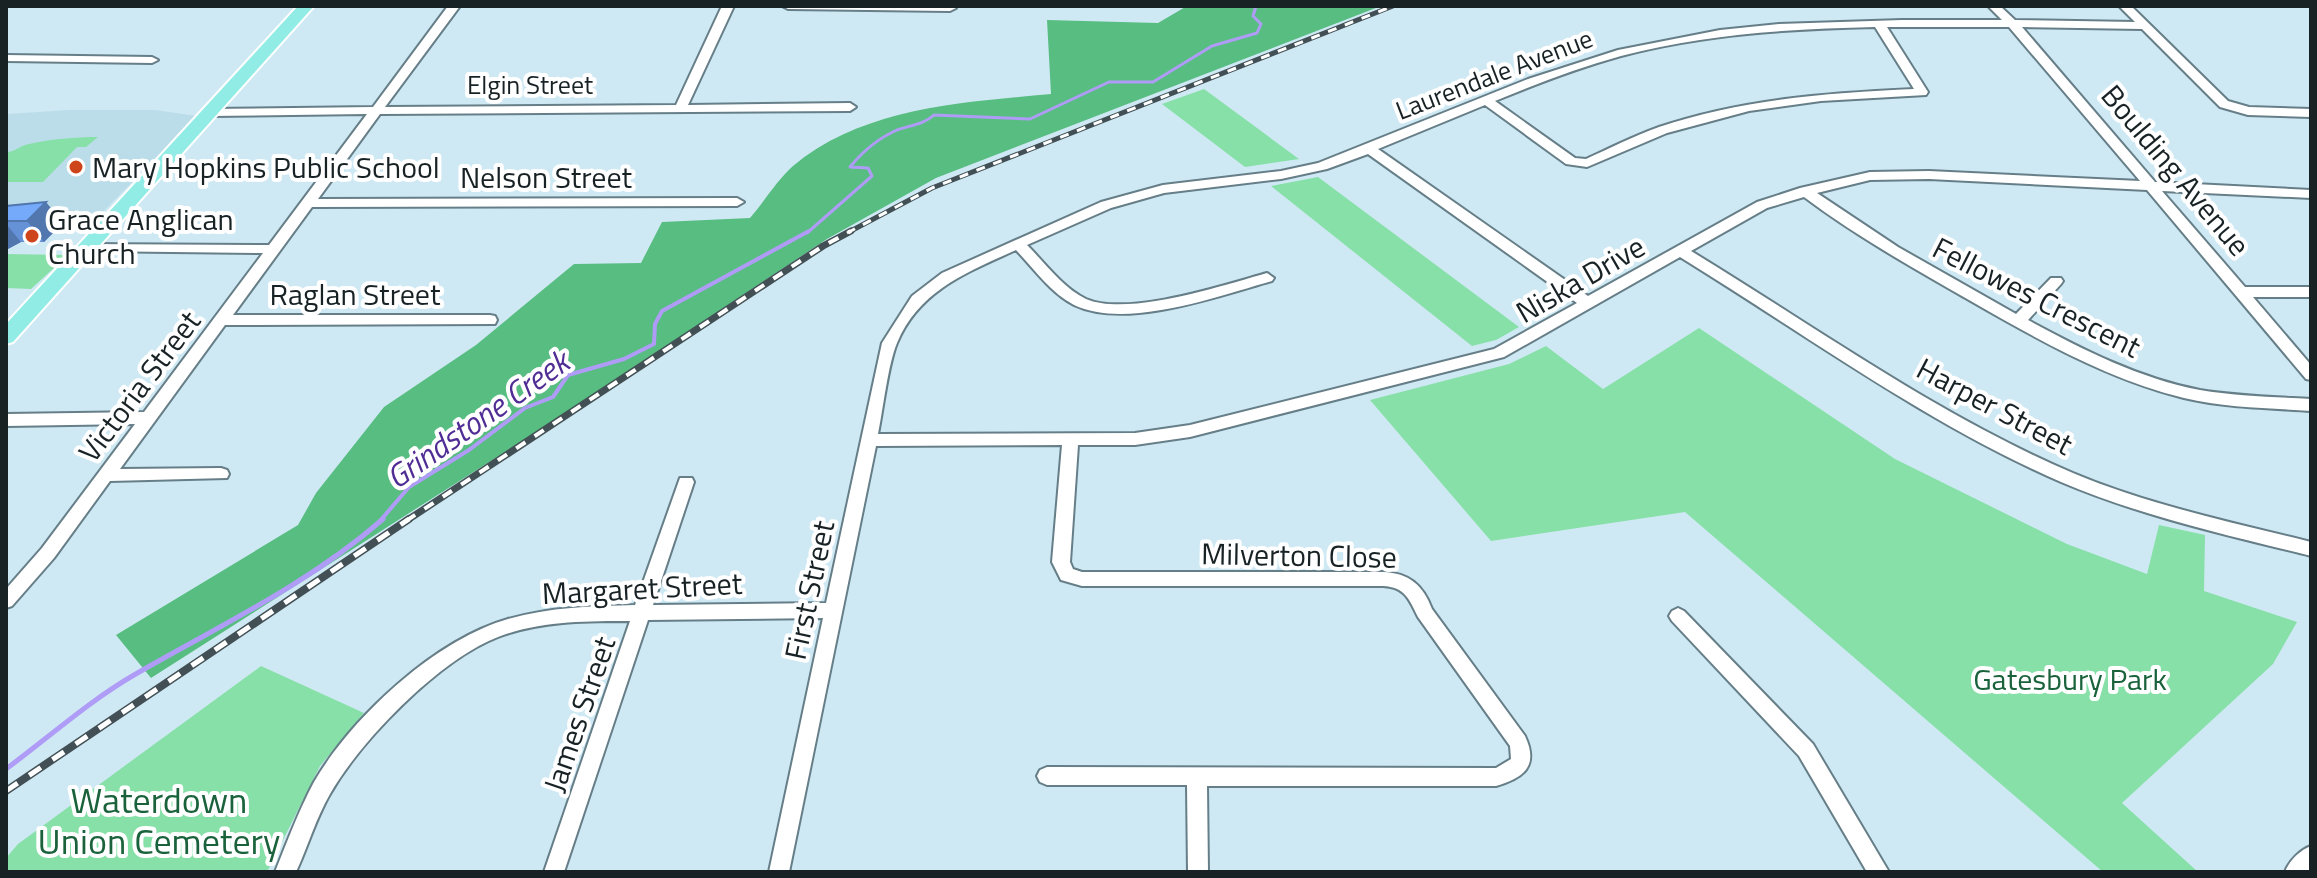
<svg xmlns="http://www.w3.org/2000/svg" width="2317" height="878" font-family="'Titillium Web',sans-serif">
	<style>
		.built { fill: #bbddea }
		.green { fill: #87e0a8 }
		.forest { fill: #58bd81 }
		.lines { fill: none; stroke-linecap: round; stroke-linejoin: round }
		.stream-far2 { stroke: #af9cf6; stroke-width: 3 }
		.stream-far1 { stroke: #af9cf6; stroke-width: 4 }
		.stream { stroke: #af9cf6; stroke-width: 5 }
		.minor-casing { stroke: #667e87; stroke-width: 4 }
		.major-casing { stroke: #fff; stroke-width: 4 }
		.minor { fill: #fff; fill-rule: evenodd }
		.major { fill: #91ece6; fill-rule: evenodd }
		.rail-far2-casing { stroke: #425055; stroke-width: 5 }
		.rail-far1-casing { stroke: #425055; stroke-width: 7 }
		.rail-casing { stroke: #425055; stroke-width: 8 }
		.rail-far2 { stroke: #fff; stroke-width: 3; stroke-dasharray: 9; stroke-linecap: butt }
		.rail-far1 { stroke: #fff; stroke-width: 4; stroke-dasharray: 11; stroke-linecap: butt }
		.rail { stroke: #fff; stroke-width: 5; stroke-dasharray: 14; stroke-linecap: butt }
		.wall { fill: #6592d7 }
		.shaded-wall { fill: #5277af }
		.building { fill: #75aafa; stroke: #5277af; stroke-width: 2 }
		.poi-dot { fill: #ce451c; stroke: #fff; stroke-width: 3 }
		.labels { text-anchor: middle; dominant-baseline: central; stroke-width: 8; stroke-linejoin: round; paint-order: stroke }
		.far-street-label { font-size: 26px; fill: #182225; stroke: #fff }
		.poi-label { font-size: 30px; fill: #182225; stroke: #fff; text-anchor: start }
		.street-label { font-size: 30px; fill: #182225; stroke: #fff }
		.park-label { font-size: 30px; fill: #19623b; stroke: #fff }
		.water-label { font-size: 32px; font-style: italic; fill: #4f2d94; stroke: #fff }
		.near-park-label { font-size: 36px; fill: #19623b; stroke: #fff }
	</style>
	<rect width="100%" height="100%" fill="#cfe9f4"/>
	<path class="built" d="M 69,110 L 155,110 L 197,116 L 96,219 L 6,218 L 6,114 Z"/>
	<g class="green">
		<path d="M 1204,89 L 1299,159 L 1245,167 L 1162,104 Z"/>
		<path d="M 98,137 L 86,147 L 77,147 L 43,182 L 6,182 L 6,152 C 16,152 20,145 29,144 C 52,139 74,137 98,137 Z"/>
		<path d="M 1318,177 L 1519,327 L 1496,340 L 1472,346 L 1271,186 Z"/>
		<path d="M 6,254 L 68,255 L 31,289 L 6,288 Z"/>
		<path d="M 1699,328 L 1895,459 L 2067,544 L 2147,574 L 2159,525 L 2205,535 L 2204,591 L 2297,622 L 2273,664 L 2122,803 L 2198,872 L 2103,872 L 1685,512 L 1491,541 L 1370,400 L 1509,364 L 1546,346 L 1603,389 Z"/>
		<path d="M 261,666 L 364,713 L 320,766 L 267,872 L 6,872 L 6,858 L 18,844 Z"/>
	</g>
	<path class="forest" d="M 1187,6 L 1381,6 L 936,178 L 827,239 L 569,411 L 151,678 L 116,635 L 298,525 L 316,493 L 384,407 L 476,345 L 574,264 L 641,263 L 662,222 L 750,218 C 764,202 777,180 793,166 C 863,107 965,102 1051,94 L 1047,20 L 1158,23 Z"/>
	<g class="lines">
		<path class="stream-far2" d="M 807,233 L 872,176 L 868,168 L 850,167 C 863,151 879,138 897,130 C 911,125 923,125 934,115 L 1030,119 L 1109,82 L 1153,82 L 1212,46 L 1257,33 L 1261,24 L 1253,16 L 1256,6"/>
		<path class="stream-far1" d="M 380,521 L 409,487 L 469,450 L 525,408 L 553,397 L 568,375 L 624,359 L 654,344 L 655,324 L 662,311 L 809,231"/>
		<path class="stream" d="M 6,769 C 48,738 89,701 134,675 C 219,626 309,584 383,519"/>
		<defs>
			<g id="minor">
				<path d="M 448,6 L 460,6 L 385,107 L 676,105 L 722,6 L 734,6 L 688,105 L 850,103 L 856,107 L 850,111 L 380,114 L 318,199 L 737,198 L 744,202 L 737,206 L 312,207 L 233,315 L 490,315 L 495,316 L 497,320 L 495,324 L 225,325 L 120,469 L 221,468 L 227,470 L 229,474 L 227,478 L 110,481 L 54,558 L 12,606 L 6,608 L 6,589 L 42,548 L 135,424 L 6,426 L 6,414 L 144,412 L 263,253 L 86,251 L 79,247 L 81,244 L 269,245 L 367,114 L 210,116 L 206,115 L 206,109 L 373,107 Z"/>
				<path d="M 782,6 L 954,6 L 956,8 L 950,11 L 788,9 Z"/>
				<path d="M 1988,6 L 2000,6 L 2015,20 L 2135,22 L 2119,6 L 2131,6 L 2228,101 L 2249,107 L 2311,109 L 2311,117 L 2248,115 L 2220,107 L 2142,29 L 2022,27 L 2155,182 L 2311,190 L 2311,198 L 2162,191 L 2245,287 L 2311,287 L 2311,297 L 2253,297 L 2311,365 L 2311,380 L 2306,379 L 2147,190 L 1929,179 L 1870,180 L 1817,193 L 1898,247 L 2016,314 L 2051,278 L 2061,278 L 2063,281 L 2061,284 L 2028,320 C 2082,349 2138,378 2200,390 C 2236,396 2274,397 2311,399 L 2311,411 C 2269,408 2226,408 2184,398 C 2107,379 2037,339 1969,300 C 1913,268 1856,236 1804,197 L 1767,208 L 1691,251 C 1816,327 1937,415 2073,473 C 2149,505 2231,522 2311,542 L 2311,556 C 2227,535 2141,516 2061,482 C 1926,423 1805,334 1680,257 L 1504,357 L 1190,437 L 1135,445 L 1078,445 L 1070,562 L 1073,569 L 1082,572 L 1383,572 C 1409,573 1423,585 1432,609 L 1525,736 C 1539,766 1524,778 1496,786 L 1207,786 L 1208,872 L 1188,872 L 1187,785 L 1047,785 L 1040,782 L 1037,776 L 1040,770 L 1047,767 L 1496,768 L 1511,759 L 1510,746 L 1418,617 C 1409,599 1405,587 1383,586 L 1082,586 L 1061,580 L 1052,562 L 1062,445 L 876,446 L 789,872 L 769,872 L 823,618 L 648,620 L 564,872 L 544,872 L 630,621 C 585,621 540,621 498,637 C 439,660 361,740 330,794 C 316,818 308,846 296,872 L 275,872 C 287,842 299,810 314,782 C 352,717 435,640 508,619 C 550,607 592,606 635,605 L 680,478 L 692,478 L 694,482 L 653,605 L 826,603 L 882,343 L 912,296 L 942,273 L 1101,202 L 1163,185 L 1281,171 L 1318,163 L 1528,79 L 1618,50 L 1720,30 L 1779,24 L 1902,20 L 2002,20 ZM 1875,27 L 1914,89 C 1827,93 1742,99 1659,127 C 1634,136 1610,148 1586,159 L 1575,158 L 1495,101 C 1536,84 1578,68 1621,56 C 1704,34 1790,29 1875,27 ZM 1887,27 L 2009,27 L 2140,181 L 1929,171 L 1870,172 L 1800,188 L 1757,202 L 1588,296 L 1378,149 L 1485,105 L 1566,164 L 1587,167 L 1667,133 L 1749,111 L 1821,101 L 1926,95 L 1928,92 ZM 1368,154 L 1577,303 L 1494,349 L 1190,425 L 1135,433 L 878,434 C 883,410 888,364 897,343 C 919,290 968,272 1016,250 C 1034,269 1051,293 1074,305 C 1126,330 1219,296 1272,281 L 1274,278 L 1267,273 C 1224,285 1128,317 1086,299 C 1063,288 1045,263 1027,245 L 1111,208 L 1164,193 L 1281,179 L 1327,169 Z"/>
				<path d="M 6,55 L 152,57 L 158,60 L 152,63 L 6,61 Z"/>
				<path d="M 1678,608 L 1684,611 L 1813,744 L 1889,872 L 1867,872 L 1799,756 L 1672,621 L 1669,616 L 1672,611 Z"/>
				<path d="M 2311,846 L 2310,872 L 2285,872 C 2289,861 2300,850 2311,846 Z"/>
			</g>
			<path id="major" d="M 298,6 L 314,6 L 13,342 L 6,344 L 6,324 Z"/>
		</defs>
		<use href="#minor" class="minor-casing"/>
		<use href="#major" class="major-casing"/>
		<use href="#minor" class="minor"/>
		<use href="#major" class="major"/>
		<defs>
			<path id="rail-far2" d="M 847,233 L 932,188 L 1393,6"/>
			<path id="rail-far1" d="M 406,521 L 823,246 L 851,231"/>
			<path id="rail" d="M 6,791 L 409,519"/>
		</defs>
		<use href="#rail-far2" class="rail-far2-casing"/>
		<use href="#rail-far1" class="rail-far1-casing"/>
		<use href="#rail" class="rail-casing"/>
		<use href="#rail-far2" class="rail-far2"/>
		<use href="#rail-far1" class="rail-far1"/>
		<use href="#rail" class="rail"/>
	</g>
	<path class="wall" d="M 6,206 L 63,223 L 44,242 L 21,242 L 6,250 Z"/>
	<g class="shaded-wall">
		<path d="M 46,202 L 63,223 L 44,242 L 27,221 Z"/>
		<path d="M 6,224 L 21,242 L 6,250 Z"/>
	</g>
	<path class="building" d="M 46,202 L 27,221 L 6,221 L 6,206 Z"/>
	<g class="poi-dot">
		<circle cx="76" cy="167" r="8"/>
		<circle cx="32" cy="236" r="8"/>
	</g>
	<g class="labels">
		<g class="far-street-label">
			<text transform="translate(1494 74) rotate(-21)">Laurendale Avenue</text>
			<text x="530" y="84">Elgin Street</text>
		</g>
		<g class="poi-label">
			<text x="92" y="167">Mary Hopkins Public School</text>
			<text x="48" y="219">Grace Anglican<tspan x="48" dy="34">Church</tspan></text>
		</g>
		<g class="street-label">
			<text transform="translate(2176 170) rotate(50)">Boulding Avenue</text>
			<text x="546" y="177">Nelson Street</text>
			<text transform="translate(1580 279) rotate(-30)">Niska Drive</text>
			<text x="355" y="294">Raglan Street</text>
			<text transform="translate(2037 297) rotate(27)">Fellowes Crescent</text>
			<text transform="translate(139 386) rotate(-53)">Victoria Street</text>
			<text transform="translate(1995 406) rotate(28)">Harper Street</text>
			<text transform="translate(1299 555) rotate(1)">Milverton Close</text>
			<text transform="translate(642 588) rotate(-3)">Margaret Street</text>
			<text transform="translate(809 590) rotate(-78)">First Street</text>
			<text transform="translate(579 714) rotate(-71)">James Street</text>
		</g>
		<g class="park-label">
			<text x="2070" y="679">Gatesbury Park</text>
		</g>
		<g class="water-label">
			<text transform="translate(477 419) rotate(-35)">Grindstone Creek</text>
		</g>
		<g class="near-park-label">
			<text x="159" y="799">Waterdown<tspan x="159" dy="41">Union Cemetery</tspan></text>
		</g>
	</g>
	<rect width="2317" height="878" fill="none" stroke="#182225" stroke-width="16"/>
</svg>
